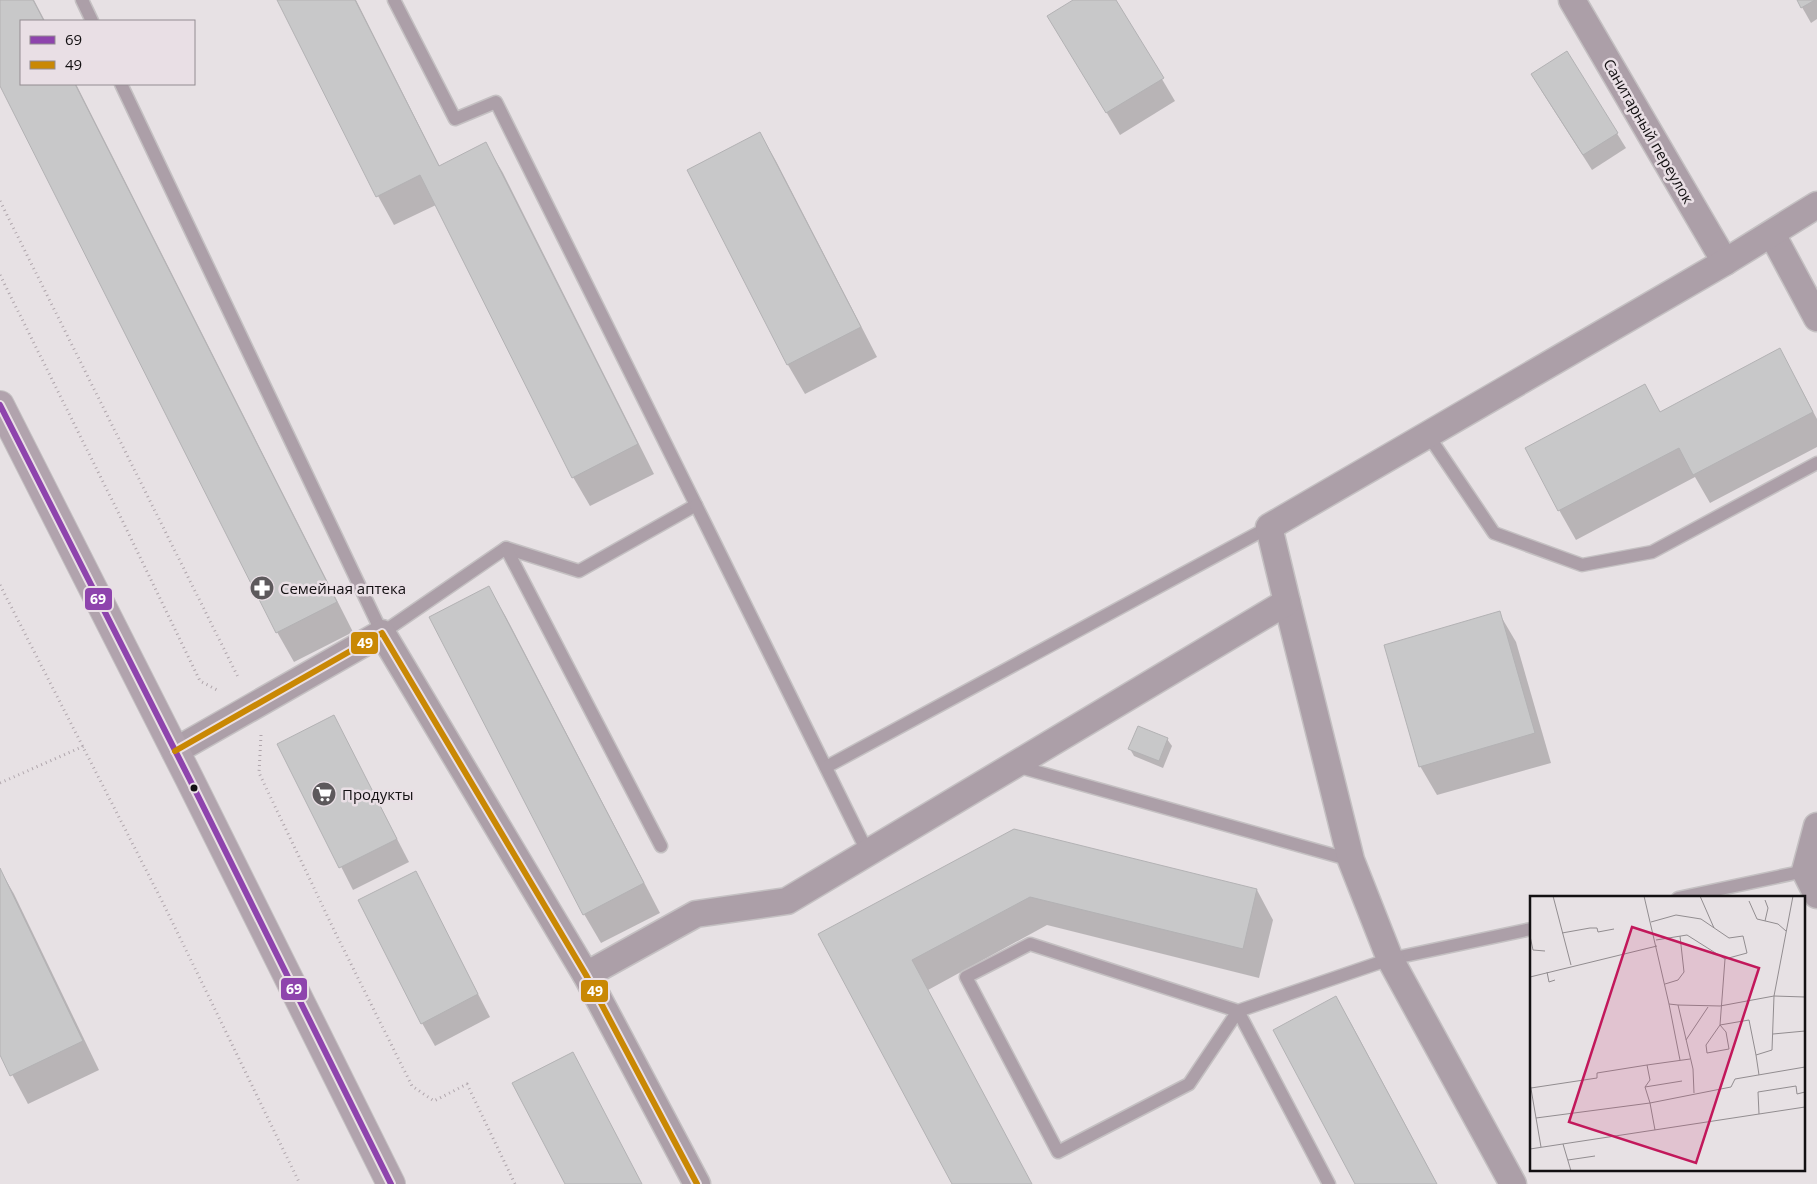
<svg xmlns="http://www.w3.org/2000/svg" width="1817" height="1184" viewBox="0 0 1817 1184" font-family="'Open Sans',sans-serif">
	<rect width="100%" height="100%" fill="#e7e1e4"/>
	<g fill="#0003">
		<polygon points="0,0 34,0 45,21 21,21 21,84 76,84 353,632 294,662 277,632 0,83"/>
		<polygon points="279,0 356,0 440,167 486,144 503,173 654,474 590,506 573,477 436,205 394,225 378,196"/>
		<polygon points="1075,0 1115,0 1175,101 1120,135 1062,38"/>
		<polygon points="1798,0 1817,0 1817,19 1811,23"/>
		<polygon points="1567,53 1626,148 1592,170 1541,90"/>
		<polygon points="760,133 777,163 877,357 805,394 788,365 688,170"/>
		<polygon points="1796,379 1817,419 1817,447 1710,503 1695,477 1576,540 1559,510 1645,386 1660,413"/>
		<polygon points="489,588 506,617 660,913 601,943 584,914"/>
		<polygon points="1499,613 1516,642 1551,763 1437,795 1420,766"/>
		<polygon points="334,717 409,862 353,890 279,745"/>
		<polygon points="1167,739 1172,746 1163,768 1134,756 1130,749"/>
		<polygon points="1015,830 1257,890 1273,920 1259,978 1047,925 928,990 1031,1184 953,1184 820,935"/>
		<polygon points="0,870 14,894 99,1070 28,1104 0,1052"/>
		<polygon points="415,872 490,1017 435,1046 422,1023"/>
		<polygon points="1336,997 1353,1027 1437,1184 1357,1184"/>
	</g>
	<g fill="#c8c8c9" stroke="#b3b2b4">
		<polygon points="0,0 33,0 44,21 21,21 21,84 75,84 337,602 276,633 0,86"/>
		<polygon points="277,0 355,0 439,166 486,142 638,444 572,478 420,175 376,197"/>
		<polygon points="1073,0 1116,0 1164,78 1106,113 1047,16"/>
		<polygon points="1797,0 1815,0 1801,8"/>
		<polygon points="1567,51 1618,133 1583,155 1531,74"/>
		<polygon points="760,132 861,327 787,365 687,170"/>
		<polygon points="1780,348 1813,412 1693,475 1679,448 1558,511 1525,448 1645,384 1660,412"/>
		<polygon points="489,586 644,883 583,915 429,617"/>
		<polygon points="1500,611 1535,733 1419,767 1384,645"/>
		<polygon points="334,715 397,839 339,868 277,744"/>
		<polygon points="1138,726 1168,738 1159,761 1128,749"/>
		<polygon points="1014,829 1257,889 1243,949 1030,897 912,960 1032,1184 952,1184 818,934"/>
		<polygon points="0,868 83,1041 10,1076 0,1055"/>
		<polygon points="416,871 478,994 421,1024 358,900"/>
		<polygon points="1336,996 1437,1184 1355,1184 1273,1030"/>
		<polygon points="573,1052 642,1184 565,1184 512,1083"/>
	</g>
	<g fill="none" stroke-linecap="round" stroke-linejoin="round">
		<defs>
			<g id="lane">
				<polyline points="82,0 92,21"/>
				<polyline points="121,84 382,633 506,548 579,571 696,505 496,102 455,119 394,0"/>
				<polyline points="1428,435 1494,533 1582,565 1652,552 1817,463"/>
				<polyline points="696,505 868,853"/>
				<polyline points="506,548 661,846"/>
				<polyline points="1016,766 1351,860"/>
				<polyline points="826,767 1269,527"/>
				<polyline points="1678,898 1805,871"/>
				<polyline points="1329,1184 1238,1011 1189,1084 1058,1152 966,977 1030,944 1238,1011 1390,959 1531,929"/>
			</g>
			<g id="street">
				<polyline points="1572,0 1725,262"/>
				<polyline points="1772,234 1817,318"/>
				<polyline points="1287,602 1351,860 1390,959 1513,1184"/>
				<polyline points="175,751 382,633 586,975 697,1184"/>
				<polyline points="1817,826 1805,871 1817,895"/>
				<polyline points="586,975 696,914 787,901 1287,602 1269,527 1725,262 1817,205"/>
			</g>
			<polyline id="highway" points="0,405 189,778 391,1184"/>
		</defs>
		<use href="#lane" stroke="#c4c0c2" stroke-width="15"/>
		<use href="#street" stroke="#c4c0c2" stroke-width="29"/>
		<use href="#highway" stroke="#c4c0c2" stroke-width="30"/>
		<g stroke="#b0a6ac" stroke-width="3" stroke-dasharray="1 4" stroke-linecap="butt">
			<polyline points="0,201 239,679"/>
			<polyline points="0,275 123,522 200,681 219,691"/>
			<polyline points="0,585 166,909 300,1184"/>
			<polyline points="261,735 259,773 336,934 412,1086 434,1101 467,1084 515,1184"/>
			<polyline points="0,783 84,746"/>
		</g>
		<use href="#lane" stroke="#ac9fa8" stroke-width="12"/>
		<use href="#street" stroke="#ac9fa8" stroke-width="26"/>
		<use href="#highway" stroke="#b1a3ad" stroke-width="28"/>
		<defs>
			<polyline id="bus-1" points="0,405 189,778 391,1184"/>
			<polyline id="bus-2" points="175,751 382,633 586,975 697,1184"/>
		</defs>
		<use href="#bus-1" stroke="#e9dfe5" stroke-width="10"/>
		<use href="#bus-2" stroke="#e9dfe5" stroke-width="10"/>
		<use href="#bus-1" stroke="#8e44ad" stroke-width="6"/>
		<use href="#bus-2" stroke="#c98804" stroke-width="6"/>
	</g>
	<defs>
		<symbol id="pharmacy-disc" viewBox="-11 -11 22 22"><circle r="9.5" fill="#5d595c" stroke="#e9dfe5"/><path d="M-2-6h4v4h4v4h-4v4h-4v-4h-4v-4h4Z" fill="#fff"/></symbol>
		<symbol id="supermarket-disc" viewBox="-11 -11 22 22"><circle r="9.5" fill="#5d595c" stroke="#e9dfe5"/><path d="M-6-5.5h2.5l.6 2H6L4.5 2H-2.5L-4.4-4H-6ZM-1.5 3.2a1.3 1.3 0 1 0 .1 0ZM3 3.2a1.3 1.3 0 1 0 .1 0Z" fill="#fff"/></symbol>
	</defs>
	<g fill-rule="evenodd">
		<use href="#pharmacy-disc" x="248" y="574" width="28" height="28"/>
		<use href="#supermarket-disc" x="310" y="780" width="28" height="28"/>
	</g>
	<circle fill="#131012" stroke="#e9dfe5" stroke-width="2" cx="194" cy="788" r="4.5"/>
	<g text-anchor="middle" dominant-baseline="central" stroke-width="5" stroke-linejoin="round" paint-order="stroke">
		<g font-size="15" fill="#131012" stroke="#e9dfe5">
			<text transform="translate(1649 131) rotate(60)">Санитарный переулок</text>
		</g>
		<g font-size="15" fill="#131012" stroke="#e9dfe5" text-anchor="start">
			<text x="280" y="588">Семейная аптека</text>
			<text x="342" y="794">Продукты</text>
		</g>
	</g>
	<g transform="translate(1530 896)">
		<rect width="275" height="275" fill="#e7e1e4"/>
		<path fill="none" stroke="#928d90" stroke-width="1" d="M23 0 41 69M114 0 139 108 148 109 163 173 164 197M170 0 184 32M235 4 238 12 235 25M219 5 227 23 248 28 256 35M121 26 146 19 171 23 199 42 213 40 217 57 195 63 157 39 126 44M32 37 60 32H67L68 36 84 33M0 40 3 54 15 55M195 63 190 129 176 149 177 157 199 153 196 136 190 129 219 124 226 159M17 76 19 86 25 84M0 81 127 50M135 88 148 84 154 76 150 40M139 108 150 164M148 109 190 110 244 100 275 101M243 138 275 135M156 144 178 111M117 169 160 163M229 179 226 159 242 154 244 100 263 0M0 187 11 251M115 191 152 185M1 192 67 182V177L117 169 120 184 115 191 120 207 6 222M229 218 228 196 266 190 267 198 275 196M125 234 120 207 201 191 205 183 275 171M33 248 41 275M0 253 275 211M38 264 65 260"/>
		<path fill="#c2185b" fill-opacity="0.15" stroke="#c2185b" stroke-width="2.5" d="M102 31 229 72 166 267 39 226Z"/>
		<rect width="275" height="275" fill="none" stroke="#131012" stroke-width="2.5"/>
	</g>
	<g stroke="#e9dfe5" stroke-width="2">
		<rect x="84" y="587" width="29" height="24" rx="5" fill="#8e44ad"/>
		<rect x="350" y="631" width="29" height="24" rx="5" fill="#c98804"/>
		<rect x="280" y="977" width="28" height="24" rx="5" fill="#8e44ad"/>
		<rect x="580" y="979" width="29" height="24" rx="5" fill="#c98804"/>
	</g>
	<g font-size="14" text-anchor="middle" font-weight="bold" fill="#fff">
		<text x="98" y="604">69</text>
		<text x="365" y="648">49</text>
		<text x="294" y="994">69</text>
		<text x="595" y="996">49</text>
	</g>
	<rect x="20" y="20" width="175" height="65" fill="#e9dfe5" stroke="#938c91"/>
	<rect x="30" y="36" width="25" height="8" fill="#8e44ad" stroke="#938c91"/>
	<text x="65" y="45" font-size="15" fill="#131012">69</text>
	<rect x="30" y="61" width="25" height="8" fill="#c98804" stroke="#938c91"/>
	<text x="65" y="70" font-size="15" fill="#131012">49</text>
</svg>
